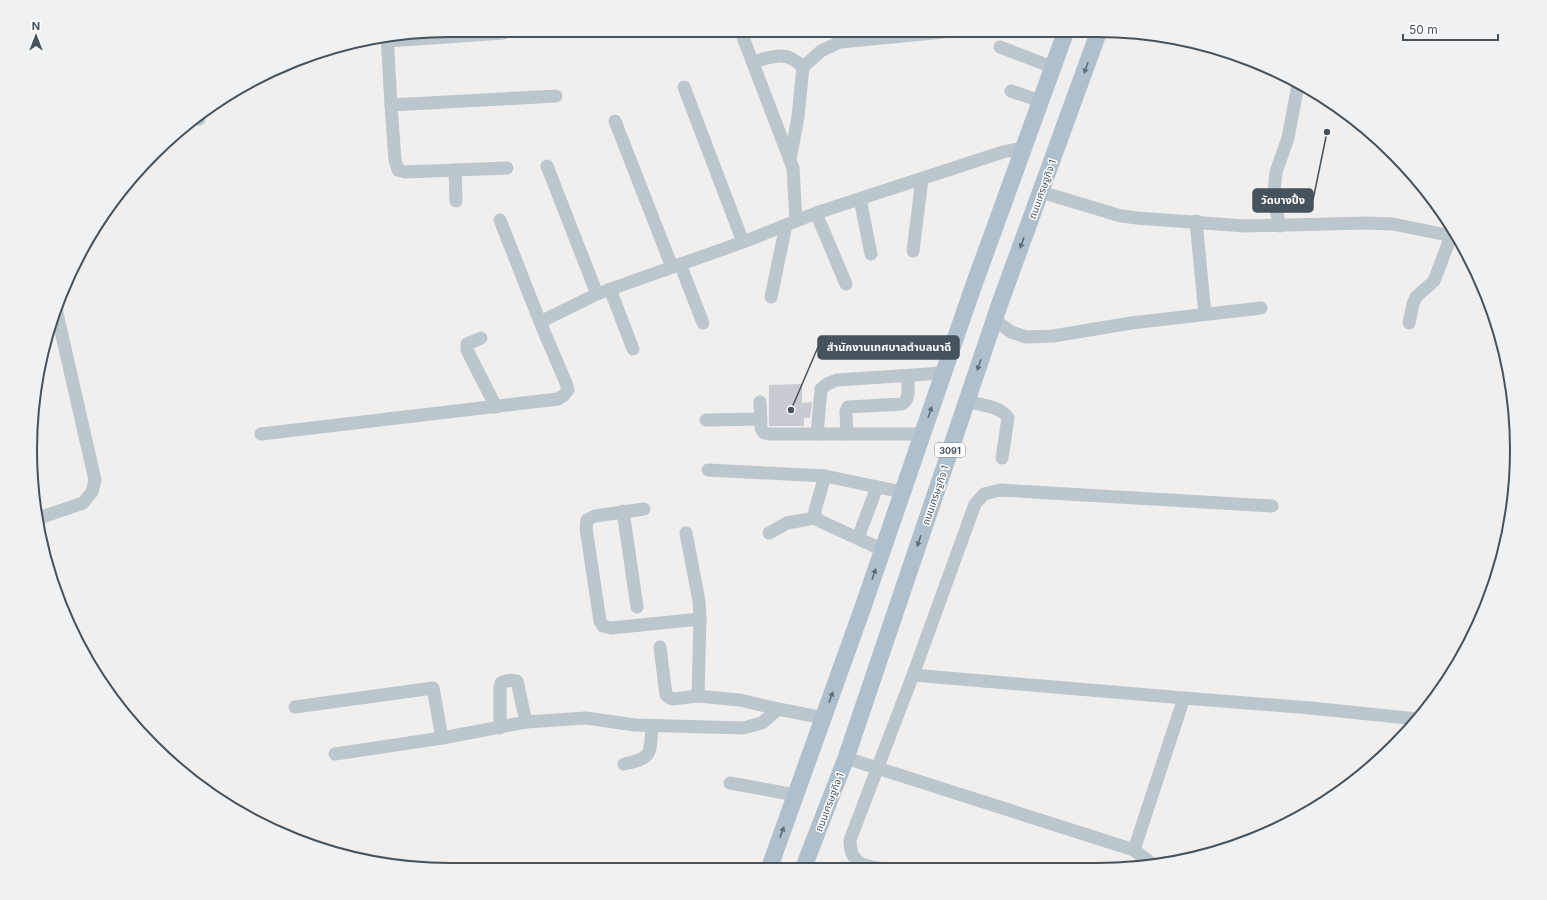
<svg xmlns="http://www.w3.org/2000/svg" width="1547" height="900" viewBox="0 0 1547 900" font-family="Inter,'Noto Sans Thai',sans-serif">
	<rect width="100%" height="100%" fill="#f1eeee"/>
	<polygon fill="#c8cbd1" points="802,384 802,403 812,402 810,418 804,418 804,426 769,426 769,385"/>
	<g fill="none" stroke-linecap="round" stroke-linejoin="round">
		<g stroke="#bcc6cd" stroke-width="13">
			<polyline points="741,32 793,168 796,221"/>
			<polyline points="387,35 391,105 395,160 398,170 405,172 507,168"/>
			<polyline points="388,41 504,33"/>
			<polyline points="1000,47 1052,67"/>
			<path d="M753 62C774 56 786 50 803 67L798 117 790 159"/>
			<polyline points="803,67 821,51 840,42 944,32"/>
			<polyline points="684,87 743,242"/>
			<polyline points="1011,91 1040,101"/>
			<polyline points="391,105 556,96"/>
			<polyline points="198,115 199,119"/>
			<polyline points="615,121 672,267"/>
			<polyline points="547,166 597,294"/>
			<polyline points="455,170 456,201"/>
			<polyline points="1041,192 1121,216 1137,218 1245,226 1366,223 1393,224 1457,237"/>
			<polyline points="860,199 871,254"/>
			<polyline points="816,213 846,284"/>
			<polyline points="1196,221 1205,314"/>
			<polyline points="1280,226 1276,210 1274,191 1276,172 1288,138 1298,85"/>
			<polyline points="913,251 922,179"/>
			<polyline points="680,264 703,323"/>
			<polyline points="610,289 633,349"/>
			<polyline points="771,297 786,225"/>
			<polyline points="995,320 1011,332 1026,337 1053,336 1131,323 1261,308"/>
			<polyline points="540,322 597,294 743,242 816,213 1003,152 1023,148"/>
			<polyline points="1409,323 1413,304 1416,297 1434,281 1451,236"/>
			<polyline points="481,338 467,344 467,350 496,407"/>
			<path d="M967 401C979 405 1001 406 1008 418L1002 458"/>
			<polyline points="760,402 761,428 764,433 769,434 922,434"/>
			<polyline points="706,420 761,419"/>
			<polyline points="261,434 558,399 564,395 568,390 566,383 540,322 500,220"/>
			<polyline points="817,434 821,389 827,384 837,380 943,373"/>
			<path d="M847 434 846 412 848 407 902 404C911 399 908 385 907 376"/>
			<polyline points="708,470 825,476"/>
			<polyline points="644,509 595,516 587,520 586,528 600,621 603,626 611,628 700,619 698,696 740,700 778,709"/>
			<polyline points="623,511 637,607"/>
			<polyline points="815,518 815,510 825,476 902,492"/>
			<polyline points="36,519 83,503 92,492 95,480 56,309"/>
			<polyline points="686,533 699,601 700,619"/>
			<polyline points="769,533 787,523 815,518 822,522 883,550"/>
			<polyline points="858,538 877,487"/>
			<polyline points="660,647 666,695 672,699 698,696"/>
			<polyline points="1184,698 1311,708 1417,719"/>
			<polyline points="295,707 433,688 442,738"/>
			<path d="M500 728V687L501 683C505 681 513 679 517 681L526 722"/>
			<polyline points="335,754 442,738 526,722 586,718 635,725 743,728 762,723 778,709 824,718"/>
			<polyline points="846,758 1134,850 1184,698 913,675"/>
			<path d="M624 764C653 758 650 754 652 726"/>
			<polyline points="730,783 796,795"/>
			<polyline points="1134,850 1152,864"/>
			<path d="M887 869C865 866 850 866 850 840L913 675 975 504 984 494 1000 490 1272 506"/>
		</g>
		<g stroke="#aebfcd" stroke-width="17">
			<polyline points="769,869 863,607 971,293 1066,31"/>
			<polyline points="803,869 846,758 1000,303 1099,31"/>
		</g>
	</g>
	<defs><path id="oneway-solid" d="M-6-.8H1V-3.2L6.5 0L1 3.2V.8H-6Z"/></defs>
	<g fill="#606d78">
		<use href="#oneway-solid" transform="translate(1086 68) rotate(110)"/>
		<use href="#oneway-solid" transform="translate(1022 243) rotate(110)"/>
		<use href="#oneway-solid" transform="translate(979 365) rotate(109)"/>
		<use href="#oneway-solid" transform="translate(930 412) rotate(-71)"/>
		<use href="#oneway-solid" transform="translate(919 541) rotate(109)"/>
		<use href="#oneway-solid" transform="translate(874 574) rotate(-71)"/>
		<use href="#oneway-solid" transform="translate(831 697) rotate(-70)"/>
		<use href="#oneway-solid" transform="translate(782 832) rotate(-70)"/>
	</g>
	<g text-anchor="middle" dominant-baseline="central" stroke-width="3" stroke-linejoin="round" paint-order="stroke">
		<rect fill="#fff" stroke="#7e868d" stroke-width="1" x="935" y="443" width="30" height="14" rx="3"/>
		<g font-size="9" font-weight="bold" fill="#46525c">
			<text x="950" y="450">3091</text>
		</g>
		<g font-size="10" fill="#46525c" stroke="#fff">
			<text transform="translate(1042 189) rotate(-70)">ถนนเศรษฐกิจ 1</text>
			<text transform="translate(935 495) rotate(-71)">ถนนเศรษฐกิจ 1</text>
			<text transform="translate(829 802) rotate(-69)">ถนนเศรษฐกิจ 1</text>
		</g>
	</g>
	<path d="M0 0H1547V900H0ZM450 37H1097A413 413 0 0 1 1510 450V450A413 413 0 0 1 1097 863H450A413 413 0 0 1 37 450V450A413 413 0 0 1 450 37Z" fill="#f0f1f2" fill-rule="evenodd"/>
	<path fill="none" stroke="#46525c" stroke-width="2" d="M450 37H1097A413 413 0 0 1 1510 450V450A413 413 0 0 1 1097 863H450A413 413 0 0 1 37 450V450A413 413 0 0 1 450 37Z"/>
	<path fill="none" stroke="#46525c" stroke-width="1.5" d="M1327 132L1313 200M791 410L818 347"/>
	<g fill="#46525c" stroke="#fff" stroke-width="1.5">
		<circle cx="1327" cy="132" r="4"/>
		<circle cx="791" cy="410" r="4"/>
	</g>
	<g fill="#46525c" stroke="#46525c" stroke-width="1.5">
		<rect x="1253" y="189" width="60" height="23" rx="4"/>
		<rect x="818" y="336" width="141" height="23" rx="4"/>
	</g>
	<g font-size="11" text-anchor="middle" font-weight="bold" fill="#fff">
		<text x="1283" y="204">วัดบางปิ้ง</text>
		<text x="889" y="351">สำนักงานเทศบาลตำบลนาดี</text>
	</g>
	<g transform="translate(36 36)" stroke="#ffffff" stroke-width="3" paint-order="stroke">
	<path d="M0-3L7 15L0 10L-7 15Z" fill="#46525c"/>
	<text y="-6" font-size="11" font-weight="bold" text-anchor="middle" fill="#46525c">N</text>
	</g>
	<path d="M1403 34v6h95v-6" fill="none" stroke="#46525c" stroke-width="2"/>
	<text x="1409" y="34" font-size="12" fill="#46525c" stroke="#ffffff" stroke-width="3" paint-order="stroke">50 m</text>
</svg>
